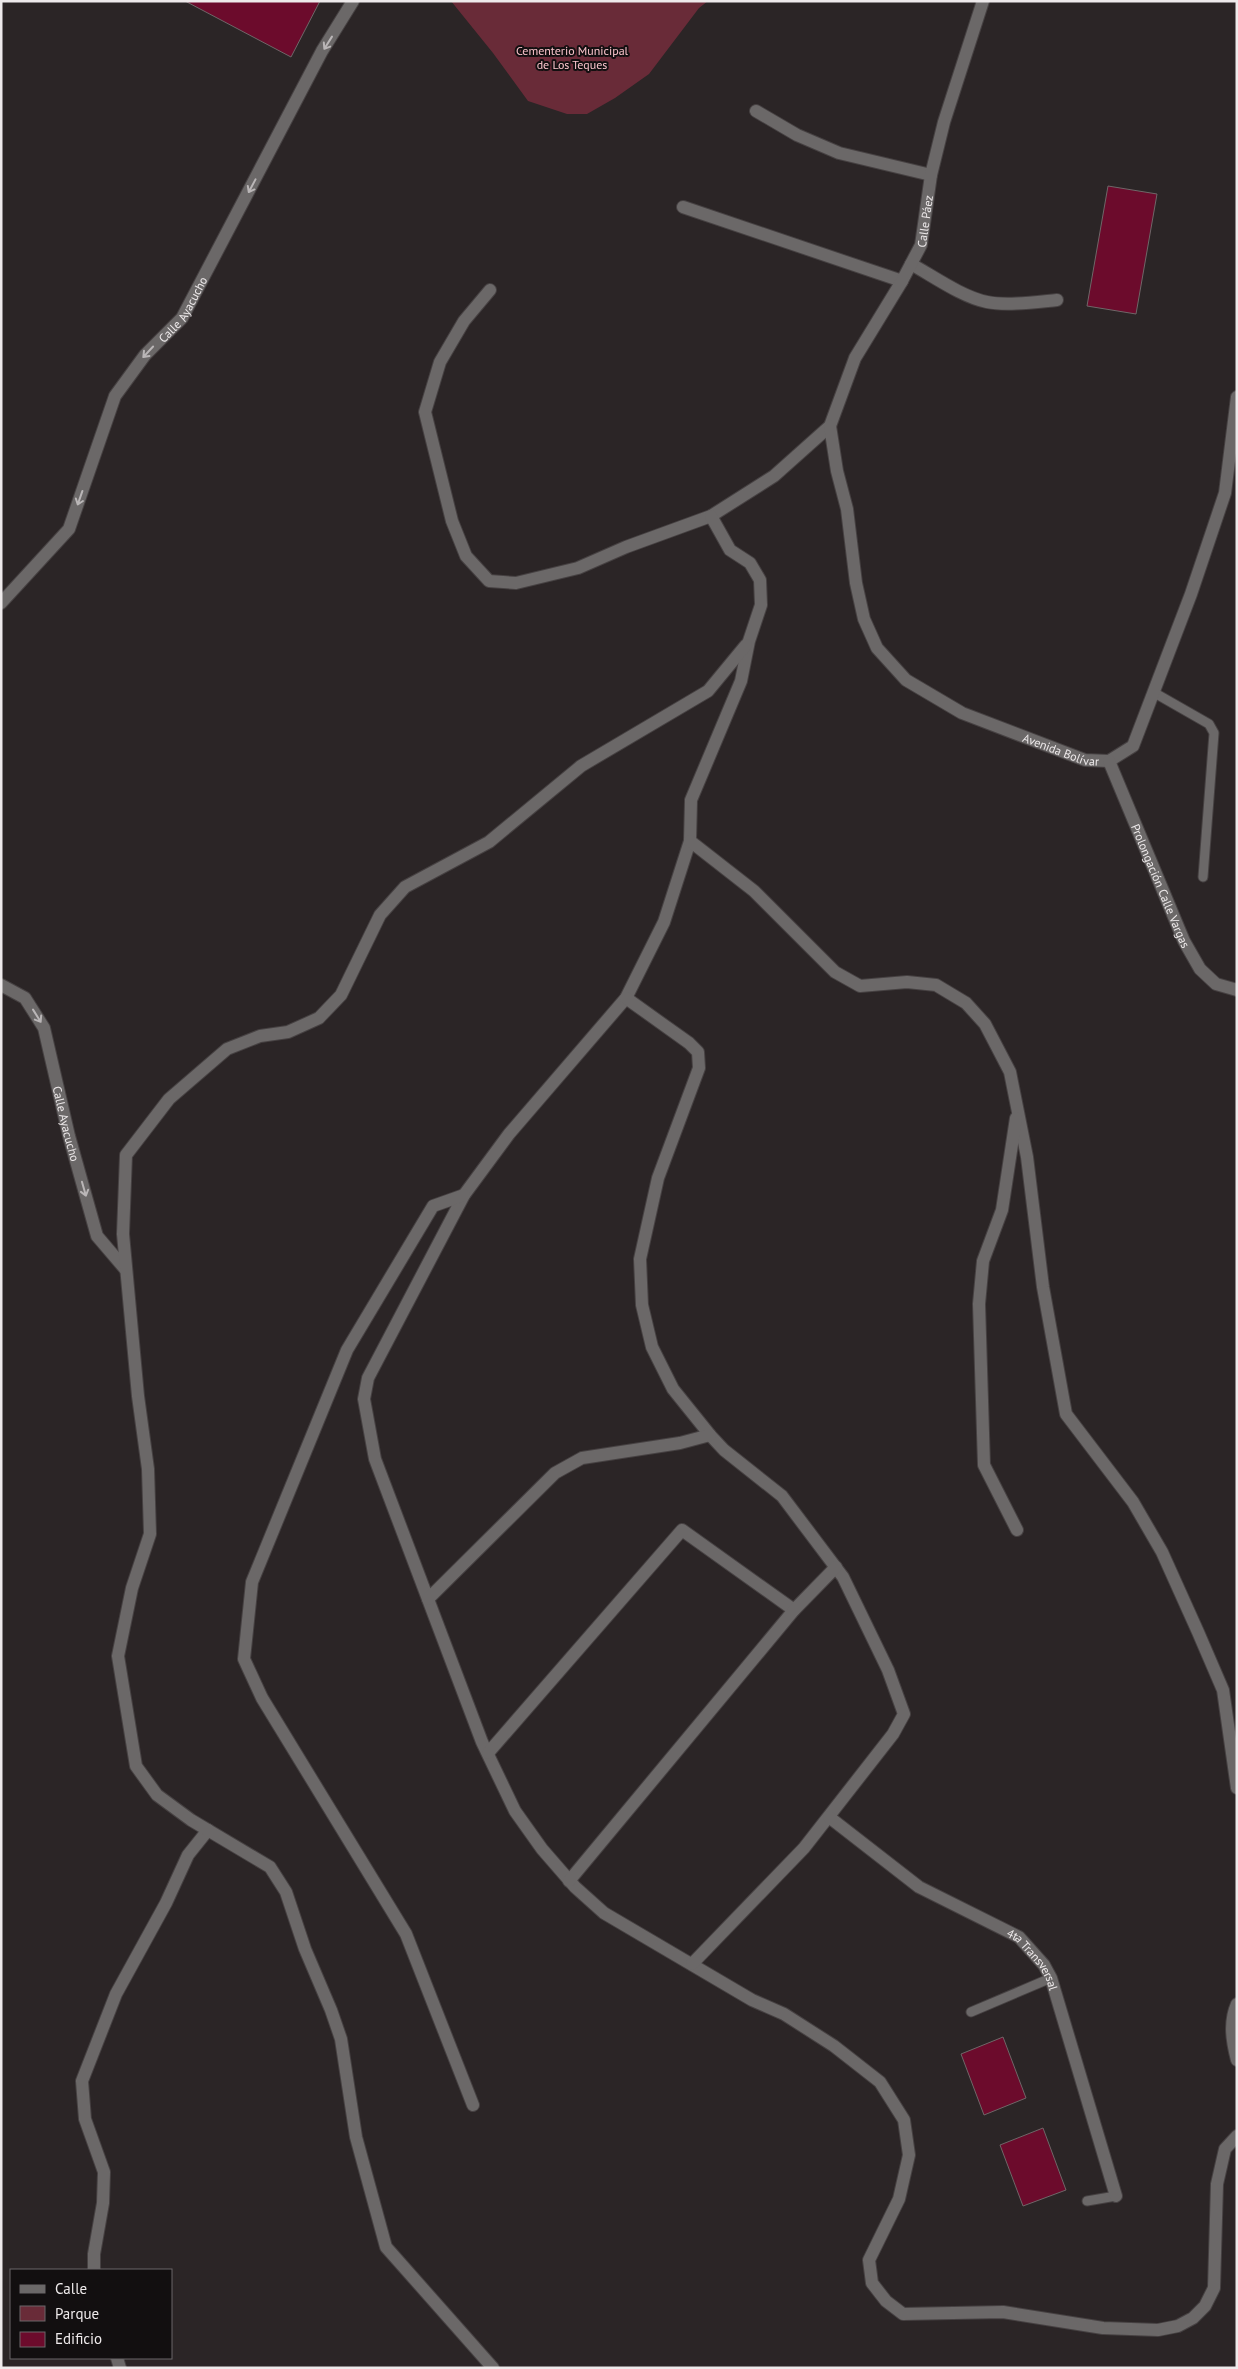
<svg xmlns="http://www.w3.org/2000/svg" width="1238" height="2369" viewBox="0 0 1238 2369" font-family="'PT Sans',sans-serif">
	<rect width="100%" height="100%" fill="#2b2526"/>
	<polygon fill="#692b38" points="451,1 708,1 699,8 649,74 615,98 587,114 567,114 528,101 493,53"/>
	<g fill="#6c0b2c" stroke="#6f6768">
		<polygon points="185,1 320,1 291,57"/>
		<polygon points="1108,186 1157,194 1136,314 1087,306"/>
		<polygon points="1003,2037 1026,2098 984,2115 961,2054"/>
		<polygon points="1043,2128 1066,2190 1023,2206 1000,2145"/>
	</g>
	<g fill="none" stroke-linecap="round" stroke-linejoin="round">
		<defs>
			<g id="service">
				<polyline points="1153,692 1209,724 1214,733 1203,877"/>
				<polyline points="971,2012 1051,1978"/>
				<polyline points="1087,2201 1116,2196"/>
			</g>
			<g id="minor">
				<polyline points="756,111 797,135 839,153 931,175"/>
				<polyline points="683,207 902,281"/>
				<path d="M911 264C933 276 962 297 987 302 1007 306 1036 302 1057 300"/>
				<path id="s1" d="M490 290 464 321 440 362 425 412 452 521 466 556 489 581 516 583 578 568 626 547 711 516 774 476 830 426 855 358 902 281 921 245 931 175 944 122 983 1"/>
				<path id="s2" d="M830 426 837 471 847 509 856 583 864 619 877 648 906 680 962 713 1085 760 1109 761 1133 746 1191 594 1225 493 1237 397"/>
				<polyline points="711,516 730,550 750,563 760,580 761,605 749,641 741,681 691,800 690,841 664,922 626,998 509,1134 464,1195 368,1378 364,1399 375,1459 482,1742 515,1811 542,1849 575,1887 604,1913 752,2000 784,2014 834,2046 880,2082 904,2120 909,2155 899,2199 869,2260 872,2283 886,2301 903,2314 1003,2312 1103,2328 1158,2330 1178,2326 1193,2318 1205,2306 1214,2288 1217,2184 1225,2149 1237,2136"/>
				<path id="s3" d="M1 603 69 529 115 396 145 355 182 318 322 51 353 1"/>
				<path id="s4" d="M1109 761 1184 941 1200 969 1216 984 1237 990"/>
				<polyline points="690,841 754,891 835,972 860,986 907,982 936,985 966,1003 985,1024 1010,1072 1027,1157 1043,1287 1066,1414 1133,1502 1162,1552 1198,1632 1223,1690 1237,1788"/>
				<path id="s5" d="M1 985 25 998 44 1028 69 1136 97 1236 126 1270"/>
				<polyline points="626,998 689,1043 698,1052 699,1068 658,1178 640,1259 642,1305 652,1347 673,1389 710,1435 724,1450 782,1496 843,1577 888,1670 904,1714 893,1734 804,1848 692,1964"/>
				<polyline points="1016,1118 1002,1210 983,1261 979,1304 984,1465 1017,1530"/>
				<polyline points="464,1195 433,1206 347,1350 252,1582 244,1659 262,1698 406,1934 473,2105"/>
				<polyline points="428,1599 555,1473 582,1458 680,1443 710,1435"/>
				<polyline points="488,1753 682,1530 794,1610"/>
				<path id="s6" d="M829 1817 919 1887 1019 1937 1044 1965 1051 1978 1116 2196"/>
				<polyline points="569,1881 794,1610 836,1567"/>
				<path d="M1237 2004C1229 2022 1232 2041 1237 2060"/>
				<polyline points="94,2270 94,2254 103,2203 104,2172 85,2119 82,2081 116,1994 166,1903 188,1855 208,1830"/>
				<polyline points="117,2358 120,2368"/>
				<polyline points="493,2368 386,2247 356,2137 341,2039 331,2010 305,1949 286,1892 270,1867 191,1820 157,1795 136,1766 118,1656 132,1588 150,1534 148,1469 138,1396 123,1234 126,1155 169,1099 227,1049 260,1036 288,1032 319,1018 341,995 380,915 405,887 489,842 581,766 708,691 746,645"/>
			</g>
		</defs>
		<use href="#service" stroke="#464142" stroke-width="11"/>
		<use href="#minor" stroke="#464142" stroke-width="14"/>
		<use href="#service" stroke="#6b6868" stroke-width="9"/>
		<use href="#minor" stroke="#6b6868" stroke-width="12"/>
	</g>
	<defs><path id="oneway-shaft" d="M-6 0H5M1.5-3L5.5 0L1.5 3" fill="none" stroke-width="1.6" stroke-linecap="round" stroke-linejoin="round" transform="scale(1.25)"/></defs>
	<g stroke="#bab6b7">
		<use href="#oneway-shaft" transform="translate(328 43) rotate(122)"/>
		<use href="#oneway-shaft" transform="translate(252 186) rotate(118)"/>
		<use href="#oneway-shaft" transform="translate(148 352) rotate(133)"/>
		<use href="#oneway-shaft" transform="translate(80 498) rotate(109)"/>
		<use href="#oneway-shaft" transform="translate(37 1016) rotate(58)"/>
		<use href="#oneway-shaft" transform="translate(84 1189) rotate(74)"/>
	</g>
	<g text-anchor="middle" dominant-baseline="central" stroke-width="4" stroke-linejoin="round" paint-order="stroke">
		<g font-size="12" fill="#fbc4cc" stroke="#120f10">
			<text x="572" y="50">Cementerio Municipal<tspan x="572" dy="14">de Los Teques</tspan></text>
		</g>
		<g font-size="12" fill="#eeeaeb" stroke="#120f10">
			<text stroke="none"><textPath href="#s1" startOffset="935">Calle Páez</textPath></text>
			<text stroke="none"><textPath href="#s3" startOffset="352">Calle Ayacucho</textPath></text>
			<text stroke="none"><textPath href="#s2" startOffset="442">Avenida Bolívar</textPath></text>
			<text stroke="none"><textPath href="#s4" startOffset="135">Prolongación Calle Vargas</textPath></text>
			<text stroke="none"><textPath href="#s5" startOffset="161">Calle Ayacucho</textPath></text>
			<text stroke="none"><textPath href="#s6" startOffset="252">4ta Transversal</textPath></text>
		</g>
	</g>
	<rect width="1238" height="2369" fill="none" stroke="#eeeaeb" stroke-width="5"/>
	<rect x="10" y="2269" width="162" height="90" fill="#120f10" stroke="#6a6768"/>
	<rect x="20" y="2285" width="25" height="8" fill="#6b6868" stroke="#6a6768"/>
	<text x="55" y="2294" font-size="15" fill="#eeeaeb">Calle</text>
	<rect x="20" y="2306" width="25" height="15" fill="#692b38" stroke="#6a6768"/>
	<text x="55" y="2319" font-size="15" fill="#eeeaeb">Parque</text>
	<rect x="20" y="2332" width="25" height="15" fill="#6c0b2c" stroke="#6a6768"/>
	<text x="55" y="2344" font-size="15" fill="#eeeaeb">Edificio</text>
</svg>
